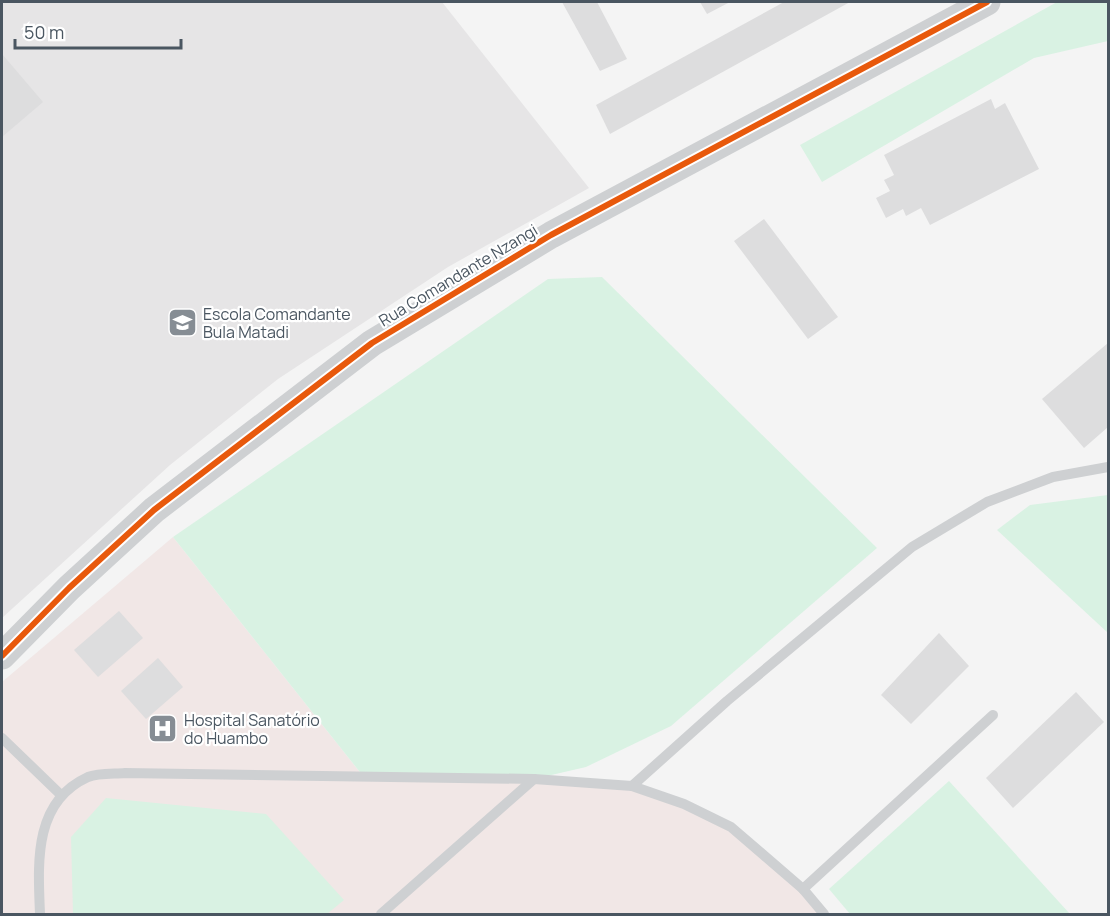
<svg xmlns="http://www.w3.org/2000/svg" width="1110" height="916" viewBox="0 0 1110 916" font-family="Manrope,sans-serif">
	<rect width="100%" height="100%" fill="#f4f4f4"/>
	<polygon fill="#e6e5e6" points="2,2 442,2 589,188 448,267 278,379 170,465 2,618"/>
	<polygon fill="#f1e7e6" points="173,537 363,776 632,786 731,827 824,914 2,914 2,682"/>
	<g fill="#d9f2e3">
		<polygon points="1057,2 1108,2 1108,41 1034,58 822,182 800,145"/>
		<polygon points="602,277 877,548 671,726 586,767 534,779 363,776 173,537 548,279"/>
		<polygon points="1108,495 1108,633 997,530 1030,505"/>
		<polygon points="949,781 1070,914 850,914 829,889"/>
		<polygon points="106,798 266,814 344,900 327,914 73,914 71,837"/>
	</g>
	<g fill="#ddddde">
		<polygon points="562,2 597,2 627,59 600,71"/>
		<polygon points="700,2 730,2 707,14"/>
		<polygon points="784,2 850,2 610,134 596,105"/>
		<polygon points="2,54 43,102 2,137"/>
		<polygon points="991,99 995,109 1005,103 1039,169 930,225 921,208 906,216 903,209 886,218 876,198 890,191 884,180 894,175 884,155"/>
		<polygon points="764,219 838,317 808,339 734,241"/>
		<polygon points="1108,343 1108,427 1084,448 1042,399"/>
		<polygon points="119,611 143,638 98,677 74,650"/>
		<polygon points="939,633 969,666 911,724 881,695"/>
		<polygon points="158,658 183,687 146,719 121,691"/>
		<polygon points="1076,692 1104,722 1013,808 986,778"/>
	</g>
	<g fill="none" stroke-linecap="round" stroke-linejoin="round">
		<g stroke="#ced0d2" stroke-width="10">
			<polyline points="2,738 61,795"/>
			<polyline points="632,786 727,701 912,547 987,502 1053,477 1108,467"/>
			<polyline points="803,889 993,715"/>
			<path d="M40 914C38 863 33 802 88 777 98 773 114 774 125 773L534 779 632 786 684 804 731 827 803 889 824 914"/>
			<polyline points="381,914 534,779"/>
		</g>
		<polyline stroke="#ced0d2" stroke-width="27" points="2,656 69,588 154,510 372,343 551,235 987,2"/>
		<defs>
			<polyline id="cycleway" points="2,656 69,588 154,510 372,343 551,235 987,2"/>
		</defs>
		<use href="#cycleway" stroke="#fff" stroke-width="10"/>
		<use href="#cycleway" stroke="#e8590c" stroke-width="6"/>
	</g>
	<defs>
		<symbol id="school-square" viewBox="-11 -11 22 22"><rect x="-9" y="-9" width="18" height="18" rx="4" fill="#868d94" stroke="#fff"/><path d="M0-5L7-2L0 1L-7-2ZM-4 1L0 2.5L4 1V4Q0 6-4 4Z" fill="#fff"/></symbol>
		<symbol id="hospital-square" viewBox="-11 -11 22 22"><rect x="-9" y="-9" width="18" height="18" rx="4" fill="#868d94" stroke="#fff"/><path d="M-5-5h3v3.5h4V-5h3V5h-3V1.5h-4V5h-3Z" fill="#fff"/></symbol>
	</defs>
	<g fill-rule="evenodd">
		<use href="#school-square" x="166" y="306" width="33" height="33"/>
		<use href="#hospital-square" x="146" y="712" width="33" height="33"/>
	</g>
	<g text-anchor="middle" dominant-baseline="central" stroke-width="4.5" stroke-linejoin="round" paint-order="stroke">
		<g font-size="16" fill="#4a5661" stroke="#fff">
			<text transform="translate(458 275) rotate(-31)">Rua Comandante Nzangi</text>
		</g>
		<g font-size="16" fill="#4a5661" stroke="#fff" text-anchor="start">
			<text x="203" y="314">Escola Comandante<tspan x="203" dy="18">Bula Matadi</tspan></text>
			<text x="184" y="720">Hospital Sanatório<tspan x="184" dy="18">do Huambo</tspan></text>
		</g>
	</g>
	<rect width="1110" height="916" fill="none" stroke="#4a5661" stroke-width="6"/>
	<path d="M15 39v9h166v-9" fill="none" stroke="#4a5661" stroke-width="3"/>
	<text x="24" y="39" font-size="18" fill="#4a5661" stroke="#ffffff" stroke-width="4.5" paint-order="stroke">50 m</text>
</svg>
